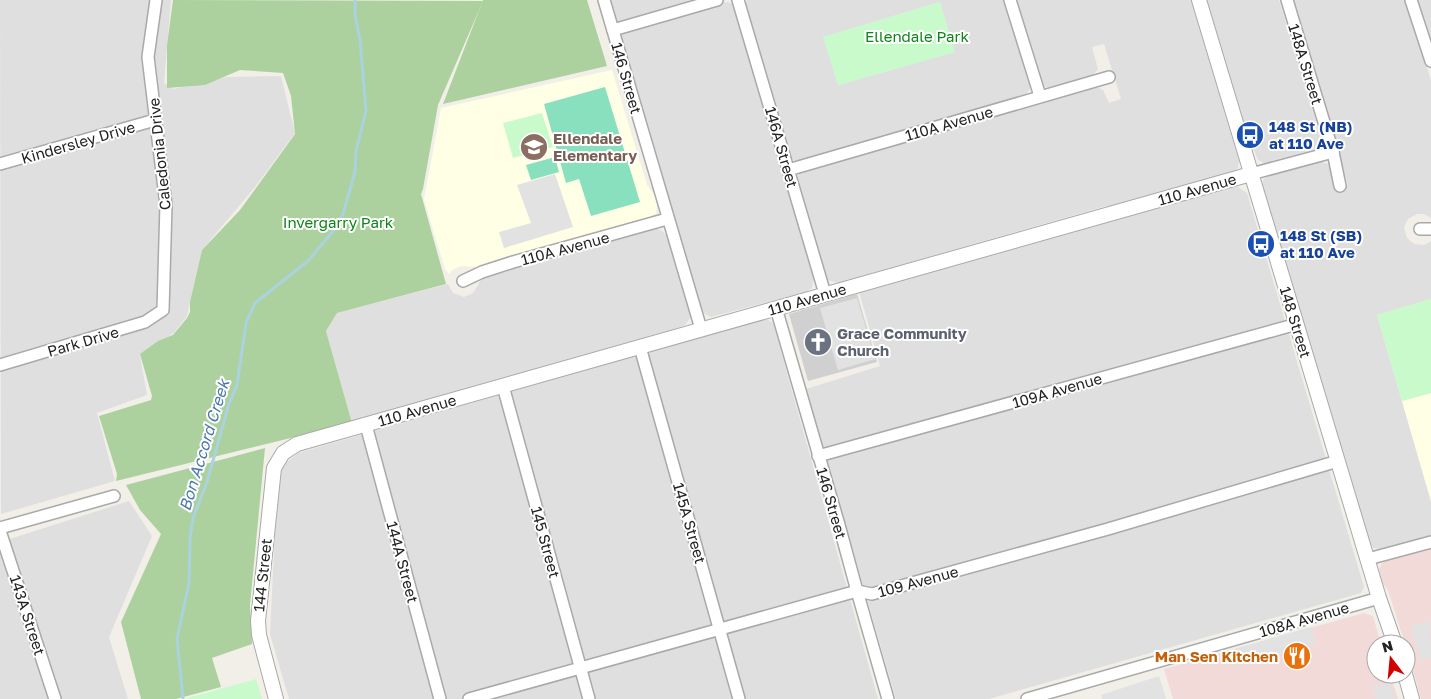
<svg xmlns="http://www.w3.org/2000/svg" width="1431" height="699" viewBox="0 0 1431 699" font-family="'Golos Text',sans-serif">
	<rect width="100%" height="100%" fill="#f2efe9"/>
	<g fill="#e0dfdf" fill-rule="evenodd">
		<polygon points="0,0 171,0 164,83 173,89 227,77 281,76 295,133 255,187 202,250 187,316 174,333 140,355 147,395 97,413 115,481 1,514"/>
		<polygon points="607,0 698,0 621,22 615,20"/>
		<path d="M747 0H1005L1030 81V89L1025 95 1017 99 801 160 795 161 790 157 745 6ZM940 2 954 52 838 85 824 37Z"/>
		<polygon points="1015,0 1191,0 1239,161 1238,168 1231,173 1111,207 1106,206 838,283 827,280 825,277 797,182 797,178 801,170 1091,88 1099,88 1103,90 1109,103 1121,99 1104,44 1092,47 1098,69 1093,75 1053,88 1048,88 1041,85"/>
		<polygon points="1206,0 1279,0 1321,138 1319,146 1316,149 1272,162 1264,163 1258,160 1244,125"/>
		<polygon points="1292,0 1404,0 1431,80 1431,218 1424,214 1417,214 1408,219 1404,227 1407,238 1414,244 1424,245 1431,241 1431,299 1377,315 1431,502 1431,535 1379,549 1373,548 1368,537 1262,186 1263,180 1268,175 1319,161 1328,164 1336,188 1348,185"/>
		<polygon points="1417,0 1431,0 1431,43"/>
		<polygon points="725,2 731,3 736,11 814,276 812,288 806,292 711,317 705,314 700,307 620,39 622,34 628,31"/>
		<polygon points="1225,187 1238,187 1247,193 1364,587 1361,593 989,699 896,699 806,389 880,366 859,291"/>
		<polygon points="656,228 662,231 667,236 689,312 690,318 685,325 662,335 475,386 450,395 352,423 326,331 337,313 448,284 453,293 464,297 473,293 481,280 485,277 544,260 548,257"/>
		<polygon points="765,318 773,323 878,699 289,699 270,634 275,530 282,466 298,453"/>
		<polygon points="129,501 152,536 109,637 128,699 0,699 0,542"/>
	</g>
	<g fill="#f2dad9">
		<polygon points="1431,547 1431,699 1421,699 1406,644 1405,644 1388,590 1383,584 1379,570 1381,565 1385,561"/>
		<polygon points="1364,613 1373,616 1381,644 1376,644 1376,674 1390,674 1398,699 1173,699 1164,669"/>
	</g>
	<g fill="#ffffe5">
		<polygon points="612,70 647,185 655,196 657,205 656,213 647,219 477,267 461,266 452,270 449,274 445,269 424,200 441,108"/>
		<polygon points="1431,393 1431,501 1402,401"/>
	</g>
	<polygon fill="#d0d0d0" points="857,294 877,362 808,381 789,314"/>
	<g fill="#add19e">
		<polygon points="173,0 483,1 438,105 423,189 421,194 446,284 337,313 326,331 352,423 116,481 117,474 99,416 151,400 152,396 140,354 158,341 173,335 187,318 190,312 190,302 202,250 240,210 295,134 291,96 283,73 240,70 205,85 167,88 167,45"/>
		<polygon points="483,0 587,0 607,66 443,104"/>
		<polygon points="265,448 250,605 252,644 212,658 221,687 176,699 141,699 121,622 161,534 140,510 126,485"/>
	</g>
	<g fill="#c8facc">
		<polygon points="940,2 955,52 838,85 823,37"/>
		<polygon points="542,113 553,147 513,158 503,123"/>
		<polygon points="1431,299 1431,393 1402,401 1377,315"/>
		<polygon points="256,679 262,699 184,699"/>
	</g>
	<g fill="#88e0be">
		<polygon points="605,87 640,202 591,216 579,179 566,183 544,104"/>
		<polygon points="555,157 559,172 531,180 526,165"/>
	</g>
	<g fill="#e2e2e2">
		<polygon points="555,174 573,227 504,248 499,232 531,223 517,185"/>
		<polygon points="857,298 875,359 838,370 820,308"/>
		<polygon points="1430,621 1431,658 1421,661 1411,626"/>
		<polygon points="1311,627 1316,644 1239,665 1234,649"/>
		<polygon points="1159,676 1166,699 1102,699 1101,695"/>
		<polygon points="1390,682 1395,699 1376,699 1373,687"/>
	</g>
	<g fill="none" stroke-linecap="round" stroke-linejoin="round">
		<polyline stroke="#aad3df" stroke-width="3" points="183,699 177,639 189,583 190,538 193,518 207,482 229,404 237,385 246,323 255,303 308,261 334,230 343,214 355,172 356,151 366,111 360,40 355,15 355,0"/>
		<defs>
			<g id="minor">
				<polyline points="604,0 701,329"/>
				<polyline points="738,0 825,294"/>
				<polyline points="1010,0 1040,96"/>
				<polyline points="1287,0 1333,152 1340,186"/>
				<polyline points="1411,0 1431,61"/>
				<polyline points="613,30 717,0"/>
				<polyline points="0,164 155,120"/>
				<polyline points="788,170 1109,77"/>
				<polyline points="1251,174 1333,152"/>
				<polyline points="1420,229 1431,229"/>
				<polyline points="463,281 482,272 513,262 667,219"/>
				<polyline points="776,308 839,525 857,591 888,699"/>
				<polyline points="640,347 739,699"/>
				<polyline points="0,365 145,322 163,310 166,205 148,57 156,0"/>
				<polyline points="503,386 589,699"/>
				<polyline points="366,425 440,699"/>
				<polyline points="818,456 1297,324"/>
				<polyline points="0,528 114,496"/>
				<polyline points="0,531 55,699"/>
				<polyline points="1368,559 1431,542"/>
				<polyline points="469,699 857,591 872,594 1108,529 1338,461"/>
				<polyline points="1027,699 1379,598"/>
			</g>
			<g id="tertiary">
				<polyline points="1199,0 1379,598 1395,644"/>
				<polyline points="1405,674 1412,699"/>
				<polyline points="276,699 259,635 258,621 274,468 283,453 297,444 1251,174"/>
			</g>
		</defs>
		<use href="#minor" stroke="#a9a9a9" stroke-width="14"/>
		<use href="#tertiary" stroke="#a9a9a9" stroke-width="16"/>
		<use href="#minor" stroke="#fff" stroke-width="11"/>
		<use href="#tertiary" stroke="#fff" stroke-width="14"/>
	</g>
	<defs>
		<symbol id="bus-disc" viewBox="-11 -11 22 22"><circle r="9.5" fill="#1a4fb4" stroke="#fff"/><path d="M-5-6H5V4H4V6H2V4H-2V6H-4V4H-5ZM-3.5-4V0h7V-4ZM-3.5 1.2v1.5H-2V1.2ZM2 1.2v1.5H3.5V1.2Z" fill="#fff"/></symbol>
		<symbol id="school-disc" viewBox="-11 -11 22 22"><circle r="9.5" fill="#8d6e63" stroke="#fff"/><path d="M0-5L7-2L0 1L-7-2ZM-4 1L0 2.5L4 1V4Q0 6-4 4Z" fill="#fff"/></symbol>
		<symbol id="church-disc" viewBox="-11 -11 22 22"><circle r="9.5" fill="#6b7280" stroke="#fff"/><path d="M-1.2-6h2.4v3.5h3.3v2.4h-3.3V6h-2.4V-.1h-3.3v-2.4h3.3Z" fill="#fff"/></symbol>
		<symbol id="restaurant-disc" viewBox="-11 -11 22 22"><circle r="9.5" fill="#e8710a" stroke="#fff"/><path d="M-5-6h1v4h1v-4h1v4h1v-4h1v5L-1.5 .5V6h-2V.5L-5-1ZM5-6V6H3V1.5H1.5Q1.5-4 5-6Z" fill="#fff"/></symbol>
	</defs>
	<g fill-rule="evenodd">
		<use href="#bus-disc" x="1234" y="119" width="32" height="32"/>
		<use href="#school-disc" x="518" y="131" width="32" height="32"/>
		<use href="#bus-disc" x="1245" y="228" width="32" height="32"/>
		<use href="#church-disc" x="802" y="326" width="32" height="32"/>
		<use href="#restaurant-disc" x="1281" y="640" width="32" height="32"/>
	</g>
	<g text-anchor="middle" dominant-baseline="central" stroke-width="4" stroke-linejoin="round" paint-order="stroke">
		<g font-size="15" fill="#0c8416" stroke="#fff">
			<text x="917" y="36">Ellendale Park</text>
			<text x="338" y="222">Invergarry Park</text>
		</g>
		<g font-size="15" fill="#222" stroke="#fff">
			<text transform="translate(1306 64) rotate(73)">148A Street</text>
			<text transform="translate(627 78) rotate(74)">146 Street</text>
			<text transform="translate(949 123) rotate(-16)">110A Avenue</text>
			<text transform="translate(78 142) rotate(-16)">Kindersley Drive</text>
			<text transform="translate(782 147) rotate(74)">146A Street</text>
			<text transform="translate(159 154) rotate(-96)">Caledonia Drive</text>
			<text transform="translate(1197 189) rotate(-16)">110 Avenue</text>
			<text transform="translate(565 248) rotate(-15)">110A Avenue</text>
			<text transform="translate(807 299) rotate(-16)">110 Avenue</text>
			<text transform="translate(1296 322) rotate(73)">148 Street</text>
			<text transform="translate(83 341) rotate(-16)">Park Drive</text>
			<text transform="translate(1057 390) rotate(-16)">109A Avenue</text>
			<text transform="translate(417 410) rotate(-16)">110 Avenue</text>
			<text transform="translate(832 503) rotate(74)">146 Street</text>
			<text transform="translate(690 523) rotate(74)">145A Street</text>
			<text transform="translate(546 542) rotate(75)">145 Street</text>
			<text transform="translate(403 562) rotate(75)">144A Street</text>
			<text transform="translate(262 575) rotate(-84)">144 Street</text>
			<text transform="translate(918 581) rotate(-15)">109 Avenue</text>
			<text transform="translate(28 615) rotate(72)">143A Street</text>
			<text transform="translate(1304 619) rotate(-16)">108A Avenue</text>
		</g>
		<g font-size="15" font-weight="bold" fill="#164399" stroke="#fff" text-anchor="start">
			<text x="1269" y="126">148 St (NB)<tspan x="1269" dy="17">at 110 Ave</tspan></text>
			<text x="1280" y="235">148 St (SB)<tspan x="1280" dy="17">at 110 Ave</tspan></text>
		</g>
		<g font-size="15" font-weight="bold" fill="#785e54" stroke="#fff" text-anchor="start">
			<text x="553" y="138">Ellendale<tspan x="553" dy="17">Elementary</tspan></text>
		</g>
		<g font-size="15" font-weight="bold" fill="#5b616d" stroke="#fff" text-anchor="start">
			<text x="837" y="333">Grace Community<tspan x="837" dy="17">Church</tspan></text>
		</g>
		<g font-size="15" font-weight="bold" fill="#c56008" stroke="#fff" text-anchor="end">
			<text x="1278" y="656">Man Sen Kitchen</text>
		</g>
		<g font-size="16" font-style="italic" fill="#4a7aab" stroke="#fff">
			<text transform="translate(204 445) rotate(-73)">Bon Accord Creek</text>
		</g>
	</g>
	<g transform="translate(1391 659) rotate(344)"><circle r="24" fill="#ffffff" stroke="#a7a7a7"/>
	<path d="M0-4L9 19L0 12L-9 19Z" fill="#d40000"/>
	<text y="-8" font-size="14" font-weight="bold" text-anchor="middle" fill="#222222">N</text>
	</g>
</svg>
